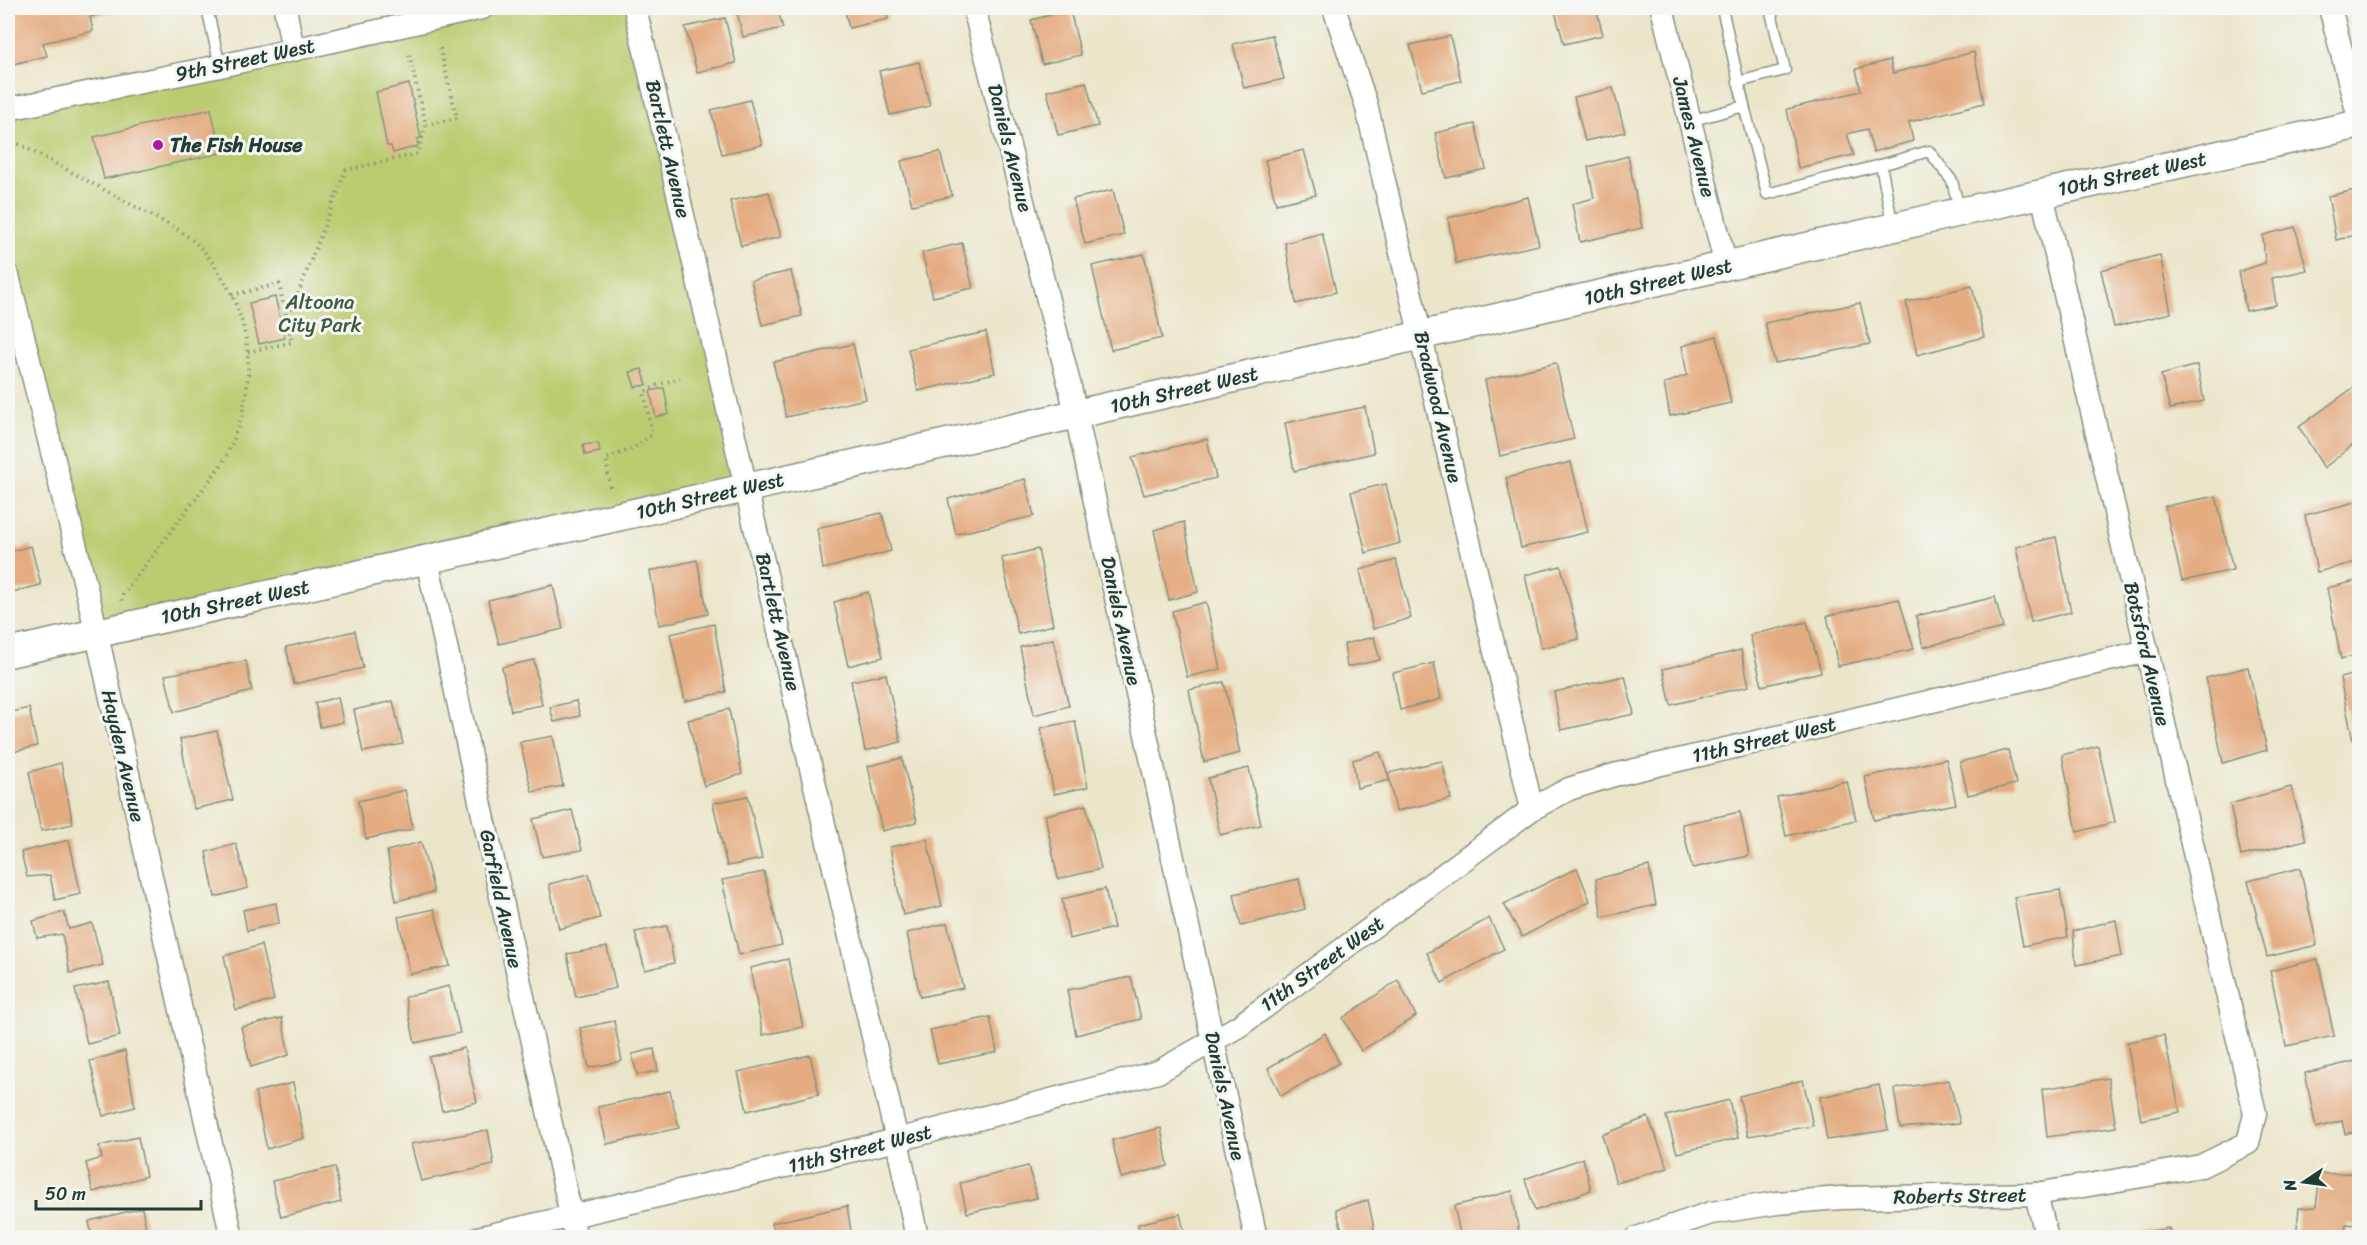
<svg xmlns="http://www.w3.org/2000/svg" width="2367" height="1245" viewBox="0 0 2367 1245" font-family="Sriracha,sans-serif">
	<rect width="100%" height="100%" fill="#f6f6f2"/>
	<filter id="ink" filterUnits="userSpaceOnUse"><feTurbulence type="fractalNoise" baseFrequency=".0167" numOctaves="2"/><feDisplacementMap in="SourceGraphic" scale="12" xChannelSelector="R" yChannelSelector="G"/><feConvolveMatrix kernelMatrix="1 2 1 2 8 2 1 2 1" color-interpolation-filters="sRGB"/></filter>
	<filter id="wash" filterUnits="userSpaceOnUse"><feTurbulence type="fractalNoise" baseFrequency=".008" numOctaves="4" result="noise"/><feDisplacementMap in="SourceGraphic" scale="24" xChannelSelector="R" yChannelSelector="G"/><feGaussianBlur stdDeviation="1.35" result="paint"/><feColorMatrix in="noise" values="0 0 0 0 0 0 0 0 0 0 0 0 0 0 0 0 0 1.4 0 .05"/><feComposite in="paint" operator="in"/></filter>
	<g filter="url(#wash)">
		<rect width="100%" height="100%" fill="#ebe6ca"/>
		<polygon fill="#bacc6f" stroke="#6c8452" stroke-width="1.5" points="482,8 635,8 747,488 95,632 8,276 8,109"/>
		<g id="blocks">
			<g fill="#e4ac81">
				<polygon points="8,8 126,8 90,17 93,31 43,43 47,56 13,64 8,41"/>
				<polygon points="736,8 777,8 783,28 743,37"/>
				<polygon points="844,8 885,8 888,19 849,28"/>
				<polygon points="1554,8 1596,8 1603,35 1564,44"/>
				<polygon points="1070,10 1081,55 1042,64 1031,20"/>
				<polygon points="725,18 736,63 697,72 685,27"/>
				<polygon points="1272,35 1284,79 1244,88 1233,44"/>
				<polygon points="1450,36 1461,81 1422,90 1410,45"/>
				<polygon points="1974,52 1984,103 1909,122 1913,141 1873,152 1867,129 1847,134 1854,155 1798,168 1787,109 1861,91 1856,69 1890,60 1893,73"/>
				<polygon points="919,62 930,106 890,115 879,71"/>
				<polygon points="1086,82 1098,126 1058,135 1047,91"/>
				<polygon points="409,84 421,138 417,139 418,146 393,153 391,146 387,146 376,92"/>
				<polygon points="1613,88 1625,132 1585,141 1574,97"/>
				<polygon points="750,100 762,145 722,154 711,110"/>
				<polygon points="211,109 221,153 104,179 94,137"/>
				<polygon points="1475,124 1486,169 1446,178 1435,133"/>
				<polygon points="1304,150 1316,195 1276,204 1265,160"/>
				<polygon points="940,152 952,196 912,205 901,161"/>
				<polygon points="1628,156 1642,228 1580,242 1572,204 1594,198 1588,167"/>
				<polygon points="2360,189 2360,234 2336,240 2328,196"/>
				<polygon points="1113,190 1124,235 1085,244 1073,199"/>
				<polygon points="769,192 781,237 741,246 730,201"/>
				<polygon points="1528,197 1539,245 1456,263 1448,218"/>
				<polygon points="2295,227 2307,270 2272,278 2276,305 2246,311 2238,272 2265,263 2263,235"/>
				<polygon points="1322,233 1336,292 1296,304 1285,243"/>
				<polygon points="962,243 973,288 933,297 922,253"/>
				<polygon points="1144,254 1162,338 1111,350 1092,266"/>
				<polygon points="2160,255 2171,313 2114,327 2101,270"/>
				<polygon points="791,271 802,316 762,325 751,280"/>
				<polygon points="1972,286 1984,337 1917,355 1906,302"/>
				<polygon points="275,297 285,338 259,344 249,303"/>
				<polygon points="1860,303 1870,344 1775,363 1765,323"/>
				<polygon points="986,332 995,373 918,391 908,349"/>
				<polygon points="1717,336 1731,403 1670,416 1664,384 1687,375 1682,346"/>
				<polygon points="853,344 866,399 786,417 773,362"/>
				<polygon points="1556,363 1574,439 1500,456 1485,380"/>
				<polygon points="2197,365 2204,401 2170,409 2161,375"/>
				<polygon points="642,369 647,385 635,387 630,372"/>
				<polygon points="2354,387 2360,397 2360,439 2324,468 2299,427"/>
				<polygon points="664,388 669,414 656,417 650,391"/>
				<polygon points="1365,407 1374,453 1294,471 1285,423"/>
				<polygon points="1207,439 1216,478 1144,495 1132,457"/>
				<polygon points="598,443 600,452 585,455 583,445"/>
				<polygon points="1571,462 1588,532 1521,548 1506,478"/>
				<polygon points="1025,479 1034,516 956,534 948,499"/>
				<polygon points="1386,484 1400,543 1366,553 1351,492"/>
				<polygon points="2216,496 2233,570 2182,581 2165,506"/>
				<polygon points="2359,501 2360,561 2317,572 2305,515"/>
				<polygon points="882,513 891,551 823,569 817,528"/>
				<polygon points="1184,522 1198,592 1169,600 1154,530"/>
				<polygon points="2056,537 2071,612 2031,622 2016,547"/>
				<polygon points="31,546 41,585 8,593 8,552"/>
				<polygon points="1038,549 1053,625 1018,634 1002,558"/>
				<polygon points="697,560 708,614 659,625 650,571"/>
				<polygon points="1396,560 1411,618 1373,629 1360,570"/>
				<polygon points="1561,566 1579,639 1541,648 1525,575"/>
				<polygon points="2360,580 2360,654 2341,659 2327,588"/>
				<polygon points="553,585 563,629 499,644 488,600"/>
				<polygon points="868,592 883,657 848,666 834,602"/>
				<polygon points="1995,597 2003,628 1923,647 1916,616"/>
				<polygon points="1899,599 1914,649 1838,666 1827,616"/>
				<polygon points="1206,602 1221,669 1187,677 1172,611"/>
				<polygon points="1807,622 1821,672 1762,686 1750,635"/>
				<polygon points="714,624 726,692 685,701 670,634"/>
				<polygon points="355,631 363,668 294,684 286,647"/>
				<polygon points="1374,637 1380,660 1347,667 1344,644"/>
				<polygon points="1053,639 1069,706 1034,715 1020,647"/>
				<polygon points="1741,650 1749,686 1671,705 1663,669"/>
				<polygon points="534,660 542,705 511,711 502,667"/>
				<polygon points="246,661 252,691 174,712 165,675"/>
				<polygon points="1434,663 1441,699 1400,710 1393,673"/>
				<polygon points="2248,667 2267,750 2223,763 2206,678"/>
				<polygon points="2360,673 2360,739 2353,741 2340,678"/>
				<polygon points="886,674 901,742 865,751 851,681"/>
				<polygon points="1625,676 1634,714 1561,730 1554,692"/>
				<polygon points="1224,682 1240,753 1204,762 1189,690"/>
				<polygon points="338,697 343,722 320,727 315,703"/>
				<polygon points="393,701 403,744 363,752 354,710"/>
				<polygon points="576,701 580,716 554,722 550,707"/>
				<polygon points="29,708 37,746 8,753 8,713"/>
				<polygon points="729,709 742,774 704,786 688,720"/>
				<polygon points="1075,721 1088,787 1054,794 1041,728"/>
				<polygon points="217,731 233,800 194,809 180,739"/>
				<polygon points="553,736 563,786 532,792 520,742"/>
				<polygon points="2098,746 2115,822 2077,832 2062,755"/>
				<polygon points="2008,750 2016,784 1968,795 1960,762"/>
				<polygon points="1380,752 1390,780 1357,788 1353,760"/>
				<polygon points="902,758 917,822 882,831 868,766"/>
				<polygon points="1946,759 1956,804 1874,820 1865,777"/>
				<polygon points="1442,761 1451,799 1396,811 1388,773"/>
				<polygon points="61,763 73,824 41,831 29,772"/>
				<polygon points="1249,768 1261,825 1220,835 1208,778"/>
				<polygon points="1847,781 1856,820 1786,836 1777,797"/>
				<polygon points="2291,787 2306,840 2241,856 2230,804"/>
				<polygon points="405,790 413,829 366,839 358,801"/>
				<polygon points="748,796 762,859 727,866 713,803"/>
				<polygon points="1086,805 1101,869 1058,879 1045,815"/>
				<polygon points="572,810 582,850 542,857 533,819"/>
				<polygon points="1740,812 1749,856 1692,868 1682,824"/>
				<polygon points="927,839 942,906 903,915 890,847"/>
				<polygon points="69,840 81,894 55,900 50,875 27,877 21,852"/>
				<polygon points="421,842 434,892 396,901 387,851"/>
				<polygon points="236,844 248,888 215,897 206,852"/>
				<polygon points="1649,866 1656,905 1602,917 1596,879"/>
				<polygon points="1577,868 1590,901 1522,937 1504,904"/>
				<polygon points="2300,868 2317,945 2267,957 2248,881"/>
				<polygon points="764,872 782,945 739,955 722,880"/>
				<polygon points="589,874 600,918 559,929 549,884"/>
				<polygon points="1299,879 1305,909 1241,926 1234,894"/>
				<polygon points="1105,889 1114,928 1069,939 1062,899"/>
				<polygon points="2060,890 2068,937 2023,946 2014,897"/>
				<polygon points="276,903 279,923 247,931 243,910"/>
				<polygon points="434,909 450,966 410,974 398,917"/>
				<polygon points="64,912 69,929 92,923 103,965 70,973 62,934 37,938 33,921"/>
				<polygon points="1489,918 1504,949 1442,983 1427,953"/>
				<polygon points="2116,920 2122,956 2076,965 2073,931"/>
				<polygon points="947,923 963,988 920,997 907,933"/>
				<polygon points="667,926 674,963 645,970 635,932"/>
				<polygon points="261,945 274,1000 236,1010 224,956"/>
				<polygon points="607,947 616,988 576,997 567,954"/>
				<polygon points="788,959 803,1027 763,1035 750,968"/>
				<polygon points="2318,959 2334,1036 2286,1046 2270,971"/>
				<polygon points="1131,977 1141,1019 1076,1035 1067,990"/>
				<polygon points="1398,980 1416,1016 1361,1051 1343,1018"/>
				<polygon points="109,982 120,1036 87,1044 75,989"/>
				<polygon points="449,986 460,1033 415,1043 405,997"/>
				<polygon points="990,1017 997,1052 938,1064 930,1030"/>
				<polygon points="282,1018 289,1055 251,1067 241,1027"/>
				<polygon points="614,1021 622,1061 589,1068 580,1028"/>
				<polygon points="1325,1033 1339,1063 1281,1096 1268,1068"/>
				<polygon points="2164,1035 2180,1112 2141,1120 2127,1042"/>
				<polygon points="464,1048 477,1102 442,1111 429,1057"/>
				<polygon points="654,1049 658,1071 637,1075 632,1054"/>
				<polygon points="125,1051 135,1107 103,1116 90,1061"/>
				<polygon points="810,1055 819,1094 747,1111 738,1072"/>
				<polygon points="2360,1060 2360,1130 2345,1134 2342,1121 2316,1128 2305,1073"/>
				<polygon points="2108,1078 2116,1127 2047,1137 2042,1089"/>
				<polygon points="1803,1080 1813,1126 1748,1136 1739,1096"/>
				<polygon points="1949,1080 1960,1123 1900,1128 1894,1089"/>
				<polygon points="293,1083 304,1138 267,1149 255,1092"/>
				<polygon points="1879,1085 1888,1130 1827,1140 1820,1097"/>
				<polygon points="670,1091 679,1128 607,1144 598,1107"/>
				<polygon points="1729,1100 1738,1138 1677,1153 1666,1116"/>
				<polygon points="1648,1117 1668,1168 1616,1183 1602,1135"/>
				<polygon points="1161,1128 1168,1166 1121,1178 1112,1140"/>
				<polygon points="488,1130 494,1165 421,1181 411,1144"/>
				<polygon points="138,1137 146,1176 93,1192 86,1163 102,1158 99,1146"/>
				<polygon points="1583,1158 1591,1190 1535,1211 1525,1179"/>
				<polygon points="1028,1166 1037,1198 967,1213 960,1183"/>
				<polygon points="335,1167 341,1202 281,1217 272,1181"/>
				<polygon points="2360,1173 2357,1225 2346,1224 2344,1238 2296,1238 2299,1208 2316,1207 2320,1174"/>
				<polygon points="1512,1191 1519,1234 1503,1238 1461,1238 1454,1206"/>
				<polygon points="1368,1200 1376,1238 1344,1238 1336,1209"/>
				<polygon points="847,1206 852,1238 776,1238 772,1223"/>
				<polygon points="142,1208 148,1238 92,1238 89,1221"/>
				<polygon points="1180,1214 1186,1238 1140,1238 1138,1224"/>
				<polygon points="2169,1228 2171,1238 2123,1238 2123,1236"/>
			</g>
		</g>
	</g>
	<g filter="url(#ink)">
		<use href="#blocks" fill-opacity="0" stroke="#85927f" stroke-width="1.5"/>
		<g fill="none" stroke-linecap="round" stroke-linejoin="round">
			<defs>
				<g id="service">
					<polyline points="207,8 220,66"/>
					<polyline points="1722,8 1744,106"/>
					<polyline points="1738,82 1785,70 1770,8"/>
					<polyline points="1690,121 1744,106 1767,194 1881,165"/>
					<polyline points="1893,227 1881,165 1929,151 1952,181 1960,212"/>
				</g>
				<g id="minor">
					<polyline points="285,8 293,50"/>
					<polyline points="635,8 897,1140 917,1238"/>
					<polyline points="974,8 1070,387 1256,1238"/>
					<polyline points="1334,8 1366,104 1532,809"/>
					<polyline points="1662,8 1726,266"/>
					<polyline points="2330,8 2360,122"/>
					<polyline points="8,109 220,66 482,8"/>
					<polyline points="8,276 90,604 232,1238"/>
					<polyline points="427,560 576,1238"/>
					<polyline points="2036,1194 2047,1238"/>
					<polyline points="478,1238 897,1140 1158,1072 1239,1026 1532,809 1569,789 1614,775 2147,651"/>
					<polyline points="1637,1238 1711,1213 1777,1203 1841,1198 2036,1194 2201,1166 2248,1143 2255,1113 2147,651 2042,194"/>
				</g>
				<polyline id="tertiary" points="8,653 1046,421 1960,212 2360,124"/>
			</defs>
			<use href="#service" stroke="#85927f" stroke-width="13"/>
			<use href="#minor" stroke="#85927f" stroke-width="25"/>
			<use href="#tertiary" stroke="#85927f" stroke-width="31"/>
			<g stroke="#85927f" stroke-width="4" stroke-dasharray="1.5 4.5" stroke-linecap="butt">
				<polyline points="409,55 426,125 457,118 440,48"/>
				<path d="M8 138 177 229C185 235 193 240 199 246 210 257 218 271 226 284 259 342 253 407 222 464L121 597 122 603"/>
				<polyline points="232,295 279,284 287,321"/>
				<polyline points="248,352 292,342 287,322 346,170 417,154 426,125"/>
				<polyline points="610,487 606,459 634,448 652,434 644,392 658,385 680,378"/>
			</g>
			<use href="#service" stroke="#fff" stroke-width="10"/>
			<use href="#minor" stroke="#fff" stroke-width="22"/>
			<use href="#tertiary" stroke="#fff" stroke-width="28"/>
		</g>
	</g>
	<circle fill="#b5179e" stroke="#f6f6f2" stroke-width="2" cx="158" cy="145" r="6"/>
	<g text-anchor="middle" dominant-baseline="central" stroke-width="6" stroke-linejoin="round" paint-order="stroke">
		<g font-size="20" fill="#1f3d34" stroke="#f6f6f2">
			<text transform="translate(245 60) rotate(-12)">9th Street West</text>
			<text transform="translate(1694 137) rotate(76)">James Avenue</text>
			<text transform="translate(1010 148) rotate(76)">Daniels Avenue</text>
			<text transform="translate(668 149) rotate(77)">Bartlett Avenue</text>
			<text transform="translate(2132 174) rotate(-12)">10th Street West</text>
			<text transform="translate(1658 282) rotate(-13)">10th Street West</text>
			<text transform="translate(1184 390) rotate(-13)">10th Street West</text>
			<text transform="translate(1438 407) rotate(77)">Bradwood Avenue</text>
			<text transform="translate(710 496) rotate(-13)">10th Street West</text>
			<text transform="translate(235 602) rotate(-12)">10th Street West</text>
			<text transform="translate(1121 621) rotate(78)">Daniels Avenue</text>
			<text transform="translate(778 622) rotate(77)">Bartlett Avenue</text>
			<text transform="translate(2147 654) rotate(77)">Botsford Avenue</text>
			<text transform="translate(1764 740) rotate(-13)">11th Street West</text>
			<text transform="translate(123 756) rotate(77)">Hayden Avenue</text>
			<text transform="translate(501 899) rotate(78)">Garfield Avenue</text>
			<text transform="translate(1322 964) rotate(-36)">11th Street West</text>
			<text transform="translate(1225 1096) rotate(78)">Daniels Avenue</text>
			<text transform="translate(860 1149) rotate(-14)">11th Street West</text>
			<text transform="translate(1960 1196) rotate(-1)">Roberts Street</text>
		</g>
		<g font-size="20" font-weight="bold" fill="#1f3d34" stroke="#f6f6f2" text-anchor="start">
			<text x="170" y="145">The Fish House</text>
		</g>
		<g font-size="20" fill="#3e5a40" stroke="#f6f6f2">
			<text x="320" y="302">Altoona<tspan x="320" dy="23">City Park</tspan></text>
		</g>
	</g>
	<rect width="2367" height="1245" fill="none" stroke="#f6f6f2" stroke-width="30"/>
	<g transform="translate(2304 1182) rotate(257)" stroke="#f6f6f2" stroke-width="4.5" paint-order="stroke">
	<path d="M0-4.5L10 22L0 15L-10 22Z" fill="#1f3d34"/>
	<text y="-9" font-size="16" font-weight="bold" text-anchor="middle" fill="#1f3d34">N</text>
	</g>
	<path d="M36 1200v9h165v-9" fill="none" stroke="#1f3d34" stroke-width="3"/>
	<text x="45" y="1200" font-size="18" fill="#1f3d34" stroke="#f6f6f2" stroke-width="4.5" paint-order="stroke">50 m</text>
</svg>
